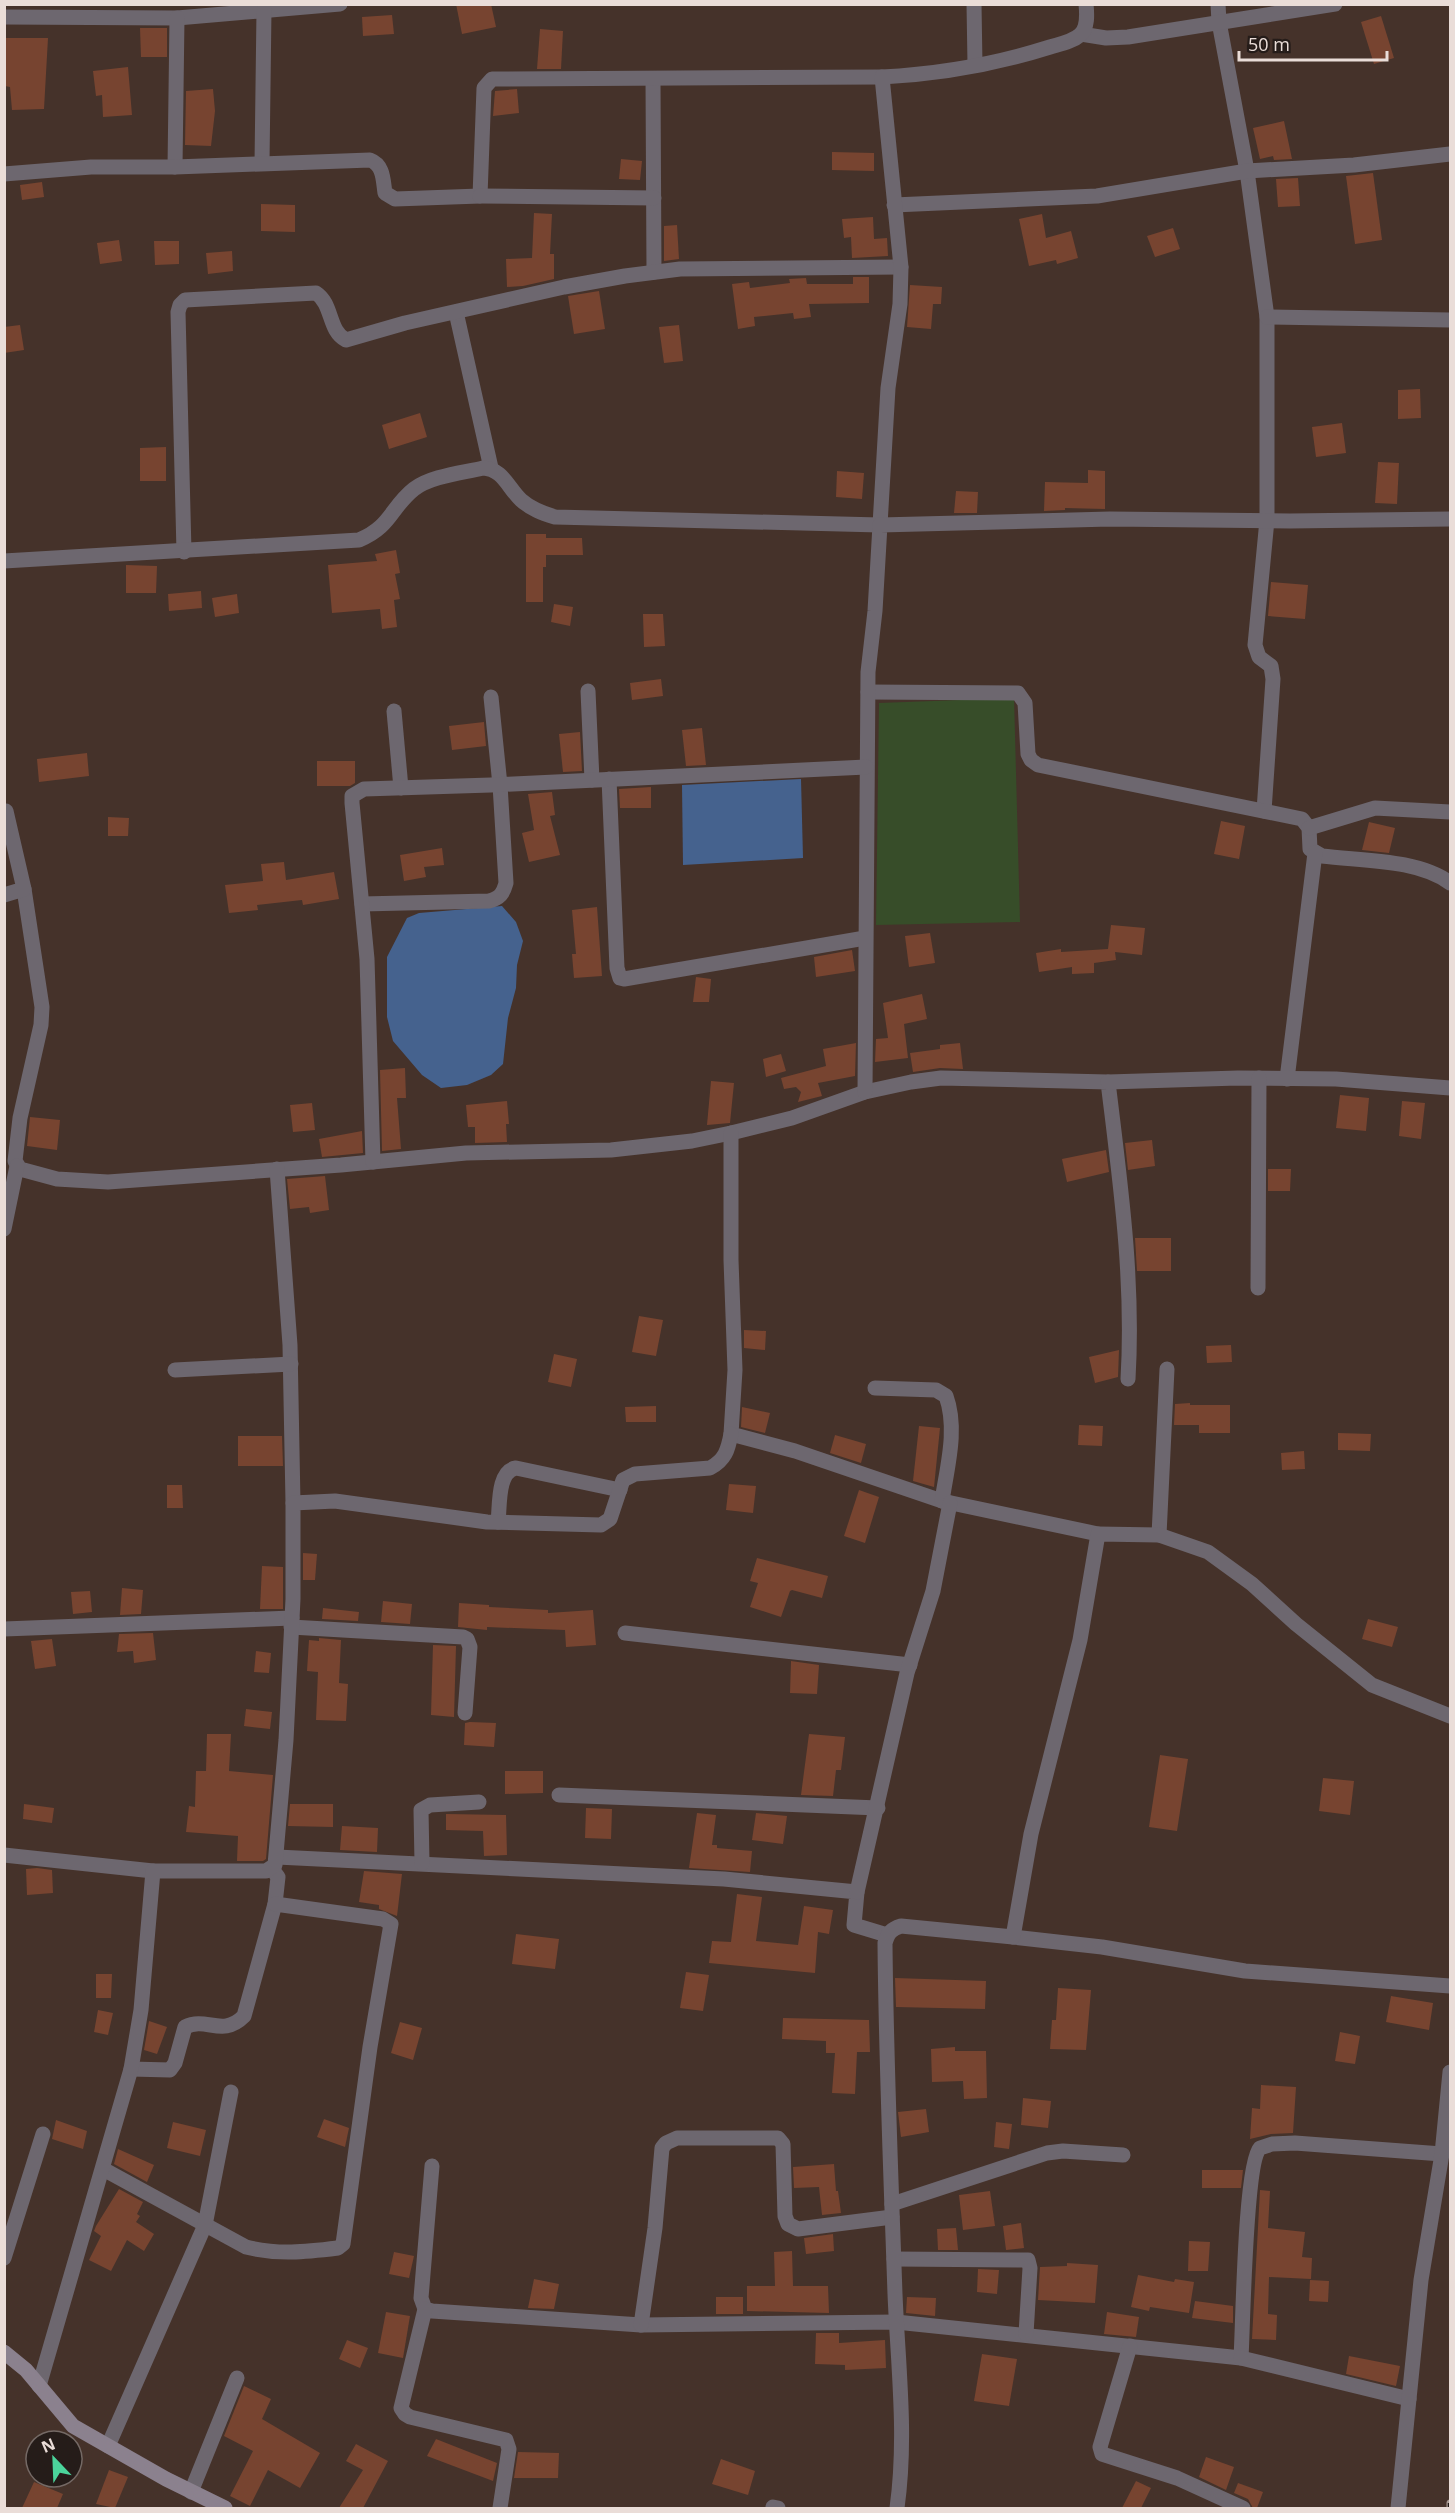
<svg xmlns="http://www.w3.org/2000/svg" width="1455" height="2513" viewBox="0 0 1455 2513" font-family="'Open Sans',sans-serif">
	<rect width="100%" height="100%" fill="#45322a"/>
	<polygon fill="#374d29" points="1014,698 1020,922 876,925 879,703"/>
	<g fill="#45628e">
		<polygon points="801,779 803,858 683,865 682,785"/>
		<polygon points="502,906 516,922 523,941 517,965 516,988 508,1018 503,1064 491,1075 467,1085 441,1088 422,1075 393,1041 387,1017 387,957 407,918 419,913"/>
	</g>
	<g fill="#774430">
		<polygon points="456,4 491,4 496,27 462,34"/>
		<polygon points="392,15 394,34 363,36 362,17"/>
		<polygon points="1381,16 1394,58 1374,64 1361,22"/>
		<polygon points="140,28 167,28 167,57 141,57"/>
		<polygon points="540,29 563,31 561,69 537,69"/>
		<polygon points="5,38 48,38 44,109 12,110 10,87 5,86"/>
		<polygon points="128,67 132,115 103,117 102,95 96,96 93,71"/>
		<polygon points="213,89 215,111 211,146 185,145 186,91"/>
		<polygon points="517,89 519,113 493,116 495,91"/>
		<polygon points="1284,121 1292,159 1274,160 1273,156 1260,159 1253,128"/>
		<polygon points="832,152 874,153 874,171 832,170"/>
		<polygon points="621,159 642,161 640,180 619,179"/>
		<polygon points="1373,173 1382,240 1355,244 1346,176"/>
		<polygon points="1298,178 1300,206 1278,207 1276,179"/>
		<polygon points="42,182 44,197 22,200 20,185"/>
		<polygon points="261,204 295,205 295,232 261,231"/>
		<polygon points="534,213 552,214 550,254 554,254 554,279 523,286 507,287 506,259 532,258"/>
		<polygon points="1042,214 1046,238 1071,231 1078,258 1057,264 1056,260 1029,266 1019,219"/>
		<polygon points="873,217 874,239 887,238 888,256 852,258 851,237 844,238 842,219"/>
		<polygon points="677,225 679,259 664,261 664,226"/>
		<polygon points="1173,228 1180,249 1155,257 1147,236"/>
		<polygon points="119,240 122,261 100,264 97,243"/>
		<polygon points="154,241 179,241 179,264 155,265"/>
		<polygon points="232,251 233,271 208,274 206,253"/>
		<polygon points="853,277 869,277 869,303 809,304 811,317 794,319 793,313 754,317 755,326 738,329 732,284 749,282 750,288 790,283 789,279 806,278 807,284 853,284"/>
		<polygon points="910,285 942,287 941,304 933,304 931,329 907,327"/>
		<polygon points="599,291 605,329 574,334 568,296"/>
		<polygon points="20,325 24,350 4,353 4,327"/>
		<polygon points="679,325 683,361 664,363 659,327"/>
		<polygon points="1420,389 1421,418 1398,419 1398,390"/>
		<polygon points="420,413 427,437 389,449 382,425"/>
		<polygon points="1342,423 1346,453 1316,457 1312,427"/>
		<polygon points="166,447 166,481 140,481 140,448"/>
		<polygon points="1378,462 1399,463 1397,504 1375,503"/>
		<polygon points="1088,470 1105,471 1105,509 1065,508 1065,510 1044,511 1045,482 1088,483"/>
		<polygon points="837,471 864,473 862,499 836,497"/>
		<polygon points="956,491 978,492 977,513 954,513"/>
		<polygon points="526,534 546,534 546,538 582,538 583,555 546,555 546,567 543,567 543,602 526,602"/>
		<polygon points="396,550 400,573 395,574 400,599 394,600 397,627 382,629 380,609 332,613 328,565 377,561 375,554"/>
		<polygon points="126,565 157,566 156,593 126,593"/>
		<polygon points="1271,582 1308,585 1305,619 1268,616"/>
		<polygon points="201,591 202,608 169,611 168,594"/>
		<polygon points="237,594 239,613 215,617 212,598"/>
		<polygon points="554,604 573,607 570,626 551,622"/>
		<polygon points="643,614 663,614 665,646 644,647"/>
		<polygon points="661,679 663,696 632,700 630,683"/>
		<polygon points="484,722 486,746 452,750 449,726"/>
		<polygon points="702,728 706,765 686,766 682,730"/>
		<polygon points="580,732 582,771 563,772 559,734"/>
		<polygon points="87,753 89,776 39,782 37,759"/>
		<polygon points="317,761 355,761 355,783 350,786 317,786"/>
		<polygon points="651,787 651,808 620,808 619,789"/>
		<polygon points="552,792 555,815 550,816 560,855 529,862 522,833 534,830 528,794"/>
		<polygon points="108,817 129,818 128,836 108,836"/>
		<polygon points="1221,821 1245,826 1239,859 1214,854"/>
		<polygon points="1369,822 1395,828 1389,853 1362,850"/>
		<polygon points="442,848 444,865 424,867 426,877 404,881 400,855"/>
		<polygon points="284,862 286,880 334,872 339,899 303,905 302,900 257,905 258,910 229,913 225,885 263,881 261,864"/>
		<polygon points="597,907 602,976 574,978 572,954 576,954 572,910"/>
		<polygon points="1111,925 1145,928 1142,955 1115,952 1116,960 1094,963 1094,973 1072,974 1072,967 1039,972 1036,953 1061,949 1061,952 1108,949"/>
		<polygon points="930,933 935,963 909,967 905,936"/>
		<polygon points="852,950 855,971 816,977 814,957"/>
		<polygon points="696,977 711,979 709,1002 693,1002"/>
		<polygon points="922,994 927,1019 904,1024 908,1058 875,1062 876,1039 888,1038 883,1003"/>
		<polygon points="856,1043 855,1076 818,1083 822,1096 798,1102 801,1092 796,1087 784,1089 781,1078 826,1066 823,1049"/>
		<polygon points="960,1043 963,1069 940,1068 913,1072 910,1053 940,1049 940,1045"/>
		<polygon points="781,1054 786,1071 766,1077 763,1059"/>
		<polygon points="405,1068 406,1098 397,1098 401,1149 382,1151 380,1070"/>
		<polygon points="711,1081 734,1083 730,1123 707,1125"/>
		<polygon points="1340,1095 1369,1098 1366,1131 1336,1128"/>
		<polygon points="507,1101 509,1124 506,1124 507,1142 475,1143 475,1127 468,1127 466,1105"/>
		<polygon points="1402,1101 1425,1103 1421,1139 1399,1136"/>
		<polygon points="312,1103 315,1130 293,1132 290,1105"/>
		<polygon points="30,1117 60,1120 57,1150 27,1146"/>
		<polygon points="362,1131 363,1153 322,1157 319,1139"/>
		<polygon points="1152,1140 1155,1166 1128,1170 1125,1143"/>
		<polygon points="1106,1150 1109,1172 1067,1182 1062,1159"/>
		<polygon points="1268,1169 1291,1169 1290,1191 1268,1191"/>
		<polygon points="325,1176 329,1210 310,1213 309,1207 290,1209 287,1179"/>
		<polygon points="1135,1238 1171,1238 1171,1271 1137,1271"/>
		<polygon points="639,1316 663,1320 656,1356 632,1352"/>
		<polygon points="744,1330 766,1331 765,1350 744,1348"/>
		<polygon points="1231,1345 1232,1362 1207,1363 1206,1346"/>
		<polygon points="1119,1350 1118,1377 1095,1383 1089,1357"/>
		<polygon points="554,1354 577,1359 571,1387 548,1382"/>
		<polygon points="1190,1403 1190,1405 1230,1405 1230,1433 1199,1433 1199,1425 1174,1425 1175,1404"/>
		<polygon points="656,1406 656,1422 626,1422 625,1407"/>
		<polygon points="742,1407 770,1413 765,1433 741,1427"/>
		<polygon points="1079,1425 1103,1426 1102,1446 1078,1445"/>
		<polygon points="919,1426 940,1428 934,1487 913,1481"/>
		<polygon points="1338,1433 1371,1434 1370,1451 1338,1450"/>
		<polygon points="835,1435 866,1444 861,1463 830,1453"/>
		<polygon points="238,1436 282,1436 283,1466 238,1466"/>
		<polygon points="1304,1451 1305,1469 1282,1470 1281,1453"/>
		<polygon points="729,1484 756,1486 753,1513 726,1510"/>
		<polygon points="167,1485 182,1485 183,1508 167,1508"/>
		<polygon points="859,1490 879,1497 865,1543 844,1536"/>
		<polygon points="303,1553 317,1554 315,1580 303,1580"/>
		<polygon points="757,1558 828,1576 822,1598 792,1590 790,1591 781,1617 750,1607 758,1583 750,1581"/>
		<polygon points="262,1566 283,1567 283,1609 260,1609"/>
		<polygon points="122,1588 143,1590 141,1614 120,1615"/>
		<polygon points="90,1591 92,1612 73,1614 71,1592"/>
		<polygon points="383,1601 412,1604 410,1624 381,1622"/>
		<polygon points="459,1603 489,1605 489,1607 548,1610 548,1613 593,1610 596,1645 566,1647 565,1630 487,1627 487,1630 458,1627"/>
		<polygon points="323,1608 359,1612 358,1621 322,1619"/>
		<polygon points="1368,1619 1398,1627 1392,1647 1362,1639"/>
		<polygon points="153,1633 156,1660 134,1663 133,1651 117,1652 119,1634"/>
		<polygon points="319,1638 341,1640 339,1683 348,1684 346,1721 316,1720 318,1672 307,1671 309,1640 319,1641"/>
		<polygon points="52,1639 56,1666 35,1669 31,1641"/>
		<polygon points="433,1645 456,1646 454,1717 431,1715"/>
		<polygon points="256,1651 271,1653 269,1673 254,1672"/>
		<polygon points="791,1661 819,1665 817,1694 790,1693"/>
		<polygon points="246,1709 272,1712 270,1729 244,1726"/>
		<polygon points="470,1722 496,1723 494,1747 464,1745 465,1723"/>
		<polygon points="207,1734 231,1734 229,1771 273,1775 266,1859 263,1861 237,1861 238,1836 186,1832 189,1806 195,1807 196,1771 206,1771"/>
		<polygon points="809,1734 845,1737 841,1770 836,1770 833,1796 801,1795"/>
		<polygon points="1160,1755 1188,1759 1177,1831 1149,1827"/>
		<polygon points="505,1771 543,1771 543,1793 505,1794"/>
		<polygon points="1323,1778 1354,1781 1350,1815 1319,1811"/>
		<polygon points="24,1804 54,1808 52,1823 23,1819"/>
		<polygon points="290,1804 333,1804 333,1827 288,1826"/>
		<polygon points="586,1808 612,1809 611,1839 585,1838"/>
		<polygon points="697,1813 716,1815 712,1845 717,1845 717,1848 752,1851 750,1872 689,1868"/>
		<polygon points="756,1813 787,1816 783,1844 752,1840"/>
		<polygon points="446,1814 506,1815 507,1855 484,1856 483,1831 446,1830"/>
		<polygon points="342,1826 378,1828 377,1852 340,1850"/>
		<polygon points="37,1868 52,1870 53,1893 27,1895 26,1869"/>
		<polygon points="364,1871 402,1874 397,1916 379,1909 379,1905 359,1902"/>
		<polygon points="737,1894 762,1897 756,1941 798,1945 804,1906 833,1910 829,1934 818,1932 815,1973 709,1963 712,1941 731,1942"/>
		<polygon points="516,1934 559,1939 555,1969 512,1964"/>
		<polygon points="686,1972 709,1975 703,2011 680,2008"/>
		<polygon points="96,1974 112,1974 111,1998 96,1998"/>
		<polygon points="895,1978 986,1981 985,2009 896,2007"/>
		<polygon points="1058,1988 1091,1990 1086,2050 1050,2049 1052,2020 1056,2020"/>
		<polygon points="1391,1996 1433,2003 1429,2030 1386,2022"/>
		<polygon points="98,2010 113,2013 108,2035 94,2032"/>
		<polygon points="783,2018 869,2020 870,2052 857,2052 855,2094 832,2093 835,2053 826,2053 826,2041 782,2039"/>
		<polygon points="149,2021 167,2027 157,2054 144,2050"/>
		<polygon points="400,2022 422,2028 413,2060 391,2053"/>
		<polygon points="1340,2032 1360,2036 1355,2064 1335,2061"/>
		<polygon points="955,2047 955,2051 986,2051 987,2098 964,2099 963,2081 932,2082 931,2049"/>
		<polygon points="1261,2085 1296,2087 1293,2133 1271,2134 1250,2139 1252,2108 1260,2109"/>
		<polygon points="1023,2098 1051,2101 1048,2128 1021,2125"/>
		<polygon points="926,2109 929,2132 901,2137 898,2112"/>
		<polygon points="324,2119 349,2128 345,2147 317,2137"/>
		<polygon points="56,2120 87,2131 83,2149 52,2139"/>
		<polygon points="173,2122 206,2130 200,2156 167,2148"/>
		<polygon points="996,2122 1012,2124 1009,2149 994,2147"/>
		<polygon points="118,2149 154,2165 147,2182 114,2164"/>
		<polygon points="834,2164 836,2191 838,2191 841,2213 822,2215 819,2187 794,2188 793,2167"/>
		<polygon points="1202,2170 1243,2170 1241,2188 1202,2188"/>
		<polygon points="119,2189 143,2202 137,2214 140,2216 136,2222 154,2234 144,2251 127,2240 111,2271 89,2260 101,2236 94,2231 96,2226"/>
		<polygon points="1260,2190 1270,2191 1268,2228 1305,2232 1302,2257 1312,2258 1311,2279 1269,2277 1268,2314 1277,2315 1276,2340 1252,2339"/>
		<polygon points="990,2191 995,2226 963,2230 959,2195"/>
		<polygon points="1021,2223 1024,2248 1006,2250 1003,2226"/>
		<polygon points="956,2228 958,2250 938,2250 937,2229"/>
		<polygon points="833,2234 834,2251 806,2254 804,2238"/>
		<polygon points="1189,2241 1210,2242 1208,2271 1188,2271"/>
		<polygon points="792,2251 793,2286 828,2286 829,2313 747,2311 747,2286 775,2286 774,2252"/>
		<polygon points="394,2252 414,2256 409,2278 389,2274"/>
		<polygon points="1067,2263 1098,2265 1095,2303 1038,2300 1040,2267 1067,2266"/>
		<polygon points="978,2269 999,2270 997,2294 977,2292"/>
		<polygon points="1138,2275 1174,2282 1175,2279 1194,2282 1189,2313 1150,2307 1149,2311 1131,2307"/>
		<polygon points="534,2279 559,2284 554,2309 528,2308"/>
		<polygon points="1310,2280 1329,2281 1328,2302 1309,2301"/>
		<rect x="716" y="2297" width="27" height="17"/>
		<polygon points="907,2297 936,2298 935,2316 906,2313"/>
		<polygon points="1195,2301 1233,2306 1233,2323 1192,2318"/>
		<polygon points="386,2312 410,2316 403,2358 378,2353"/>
		<polygon points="1107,2312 1139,2317 1136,2337 1104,2334"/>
		<polygon points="816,2333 839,2333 839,2343 885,2340 886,2368 845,2370 845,2365 815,2364"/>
		<polygon points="347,2340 368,2348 360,2368 339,2359"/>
		<polygon points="982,2354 1017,2359 1009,2406 974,2401"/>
		<polygon points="1349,2356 1400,2366 1396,2386 1346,2374"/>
		<polygon points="244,2386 271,2399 262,2419 320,2453 300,2488 268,2470 250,2506 230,2496 253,2451 224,2436"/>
		<polygon points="436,2439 497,2463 493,2481 427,2456"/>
		<polygon points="356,2444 388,2461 363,2508 339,2508 363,2470 346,2461"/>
		<polygon points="518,2452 559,2453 558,2478 514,2478"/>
		<polygon points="1206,2457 1234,2467 1226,2490 1199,2477"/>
		<polygon points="721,2459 755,2471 748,2495 712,2484"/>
		<polygon points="109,2470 128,2477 115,2508 96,2504"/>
		<polygon points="1136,2481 1151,2488 1141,2508 1122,2508"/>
		<polygon points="34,2482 63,2494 57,2508 22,2508"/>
		<polygon points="1238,2483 1263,2492 1257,2508 1253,2508 1248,2499 1234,2493"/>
	</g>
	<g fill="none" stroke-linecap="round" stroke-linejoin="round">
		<g stroke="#6d676f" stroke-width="15">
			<polyline points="974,4 975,65"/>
			<polyline points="1218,4 1219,22 1247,171 1267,317 1267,520 1255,645 1259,657 1271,666 1273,679 1264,811"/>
			<polyline points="4,17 177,18 340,4"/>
			<polyline points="1081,34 1106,38 1128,37 1335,4"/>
			<polyline points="653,79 654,272"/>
			<polyline points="262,163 264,10"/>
			<polyline points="175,167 177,18"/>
			<path d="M4 174 91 167H175L370 160C384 165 383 181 385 193L395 199 480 196 484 88 492 79 882 77"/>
			<polyline points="480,196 654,198"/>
			<polyline points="894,205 1097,196 1247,171 1354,165 1450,154"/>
			<polyline points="456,312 491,468"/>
			<polyline points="1267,317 1450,320"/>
			<path d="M184 552 178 312 180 305 185 300 316 293C333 304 328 331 346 340L405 323 564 287 625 276 680 269 901 267"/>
			<path d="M4 561 359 540C391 527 391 507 414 489 431 476 462 473 483 468 503 469 508 488 521 500 531 509 542 513 555 517L880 525 888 388 900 304 901 267 882 77C939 74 996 64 1050 47 1060 44 1072 42 1080 35 1088 28 1087 14 1086 4"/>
			<polyline points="588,691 592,780"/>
			<path d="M868 692 1018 693 1025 703 1028 754 1031 760 1038 765 1302 819 1309 828 1310 849 1322 856C1362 861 1418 859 1450 883"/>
			<polyline points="394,711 401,788"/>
			<polyline points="609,779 617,968 620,978 624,979 865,938"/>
			<polyline points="1309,828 1375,808 1450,812"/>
			<path d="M24 889 42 1007 41 1025 20 1118 15 1161 20 1169 57 1179 108 1182 341 1165 466 1153 611 1150 692 1141 731 1133 792 1118 865 1092 911 1082 941 1078 1108 1082C1120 1181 1134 1279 1128 1379"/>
			<polyline points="4,895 24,889 6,811"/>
			<path d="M362 904 489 901C500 898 503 894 506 883L500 785 491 697"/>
			<polyline points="1287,1079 1315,853"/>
			<polyline points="1108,1082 1238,1078 1336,1079 1450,1088"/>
			<polyline points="865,1092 868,672 875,611 880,525 1110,519 1290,521 1450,519"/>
			<polyline points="731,1133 731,1260 735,1370 731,1434 795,1451 942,1501 1098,1534"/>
			<polyline points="373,1162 367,959 352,803 352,796 364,789 491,785 866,767"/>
			<polyline points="277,1169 290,1345 293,1503"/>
			<polyline points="4,1229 17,1166"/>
			<polyline points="1258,1288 1259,1078"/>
			<polyline points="175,1370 291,1364"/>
			<path d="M875 1388 936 1390 946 1396C958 1429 947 1467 942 1501"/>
			<path d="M498 1522C500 1507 497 1471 516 1468L620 1490"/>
			<polyline points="1159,1535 1167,1369"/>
			<polyline points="291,1627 463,1637 467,1639 470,1647 465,1713"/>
			<polyline points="4,1629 292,1618"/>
			<polyline points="625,1633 910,1665"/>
			<polyline points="559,1795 878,1808"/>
			<polyline points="4,1855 153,1871"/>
			<polyline points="277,1857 724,1879 857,1892 854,1925 887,1935"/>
			<polyline points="422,1863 421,1810 430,1805 479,1802"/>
			<polyline points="857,1892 907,1673 933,1591 950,1503"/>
			<polyline points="1013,1937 1102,1947 1245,1971 1450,1986"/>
			<path d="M131 2069 170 2070 175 2063 185 2027C207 2016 222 2038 244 2016L275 1904 278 1877 272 1869"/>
			<path d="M432 2166 421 2298 425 2309 432 2311 641 2325 896 2322 1241 2358C1243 2326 1245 2163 1260 2148L1272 2144 1295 2143 1442 2154"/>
			<path d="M103 2169 246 2247C278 2255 305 2252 338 2248L343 2244 370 2047 391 1924 383 1919 275 1904"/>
			<polyline points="892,2204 1047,2153 1063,2151 1123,2155"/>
			<polyline points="4,2258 43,2134"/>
			<polyline points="894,2259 1028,2260 1030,2268 1026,2334"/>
			<polyline points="425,2309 401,2408 405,2414 410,2417 506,2440 509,2449 500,2508"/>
			<polyline points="641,2325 655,2228 662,2148 666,2143 677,2138 778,2138 783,2144 785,2216 788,2224 798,2229 892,2217"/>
			<polyline points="1130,2346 1100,2447 1102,2454 1177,2478 1243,2508"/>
			<polyline points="1241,2358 1409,2399"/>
			<path d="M39 2386 131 2069 141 2010 153 1871H266L275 1865 286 1740 293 1599V1503L335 1501 487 1522 601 1525 610 1519 623 1480 635 1474 710 1468C725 1460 728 1450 731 1434"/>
			<polyline points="108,2446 205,2225 231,2092"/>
			<polyline points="191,2492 237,2378"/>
			<polyline points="773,2507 778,2508"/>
			<path d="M897 2508C907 2436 898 2367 895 2294 891 2177 886 2060 885 1943 888 1933 891 1929 901 1926L1013 1937 1031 1834 1080 1640 1098 1534 1159 1535 1208 1552 1252 1584 1296 1624 1372 1685 1450 1716"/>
			<polyline points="1398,2508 1421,2280 1442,2154 1450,2072"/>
		</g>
		<polyline stroke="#8b818e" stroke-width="15" points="4,2352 26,2370 73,2426 166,2479 225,2508"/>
		<defs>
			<polyline id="rail" points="1450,2508 1450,2503"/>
		</defs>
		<use href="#rail" stroke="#a99a94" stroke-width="7"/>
		<use href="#rail" stroke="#251c19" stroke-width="4.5" stroke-dasharray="14" stroke-linecap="butt"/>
	</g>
	<rect width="1455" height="2513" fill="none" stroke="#eaddd8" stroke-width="12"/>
	<g transform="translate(54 2459) rotate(337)"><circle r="28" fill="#251c19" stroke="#746965" stroke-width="1.5"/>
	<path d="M0-4.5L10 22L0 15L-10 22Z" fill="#4bd49b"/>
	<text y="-9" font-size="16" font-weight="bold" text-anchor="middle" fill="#eaddd8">N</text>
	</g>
	<path d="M1239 51v9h148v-9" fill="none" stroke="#eaddd8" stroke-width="3"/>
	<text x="1248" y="51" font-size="18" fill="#eaddd8" stroke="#251c19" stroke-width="4.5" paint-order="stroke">50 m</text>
</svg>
